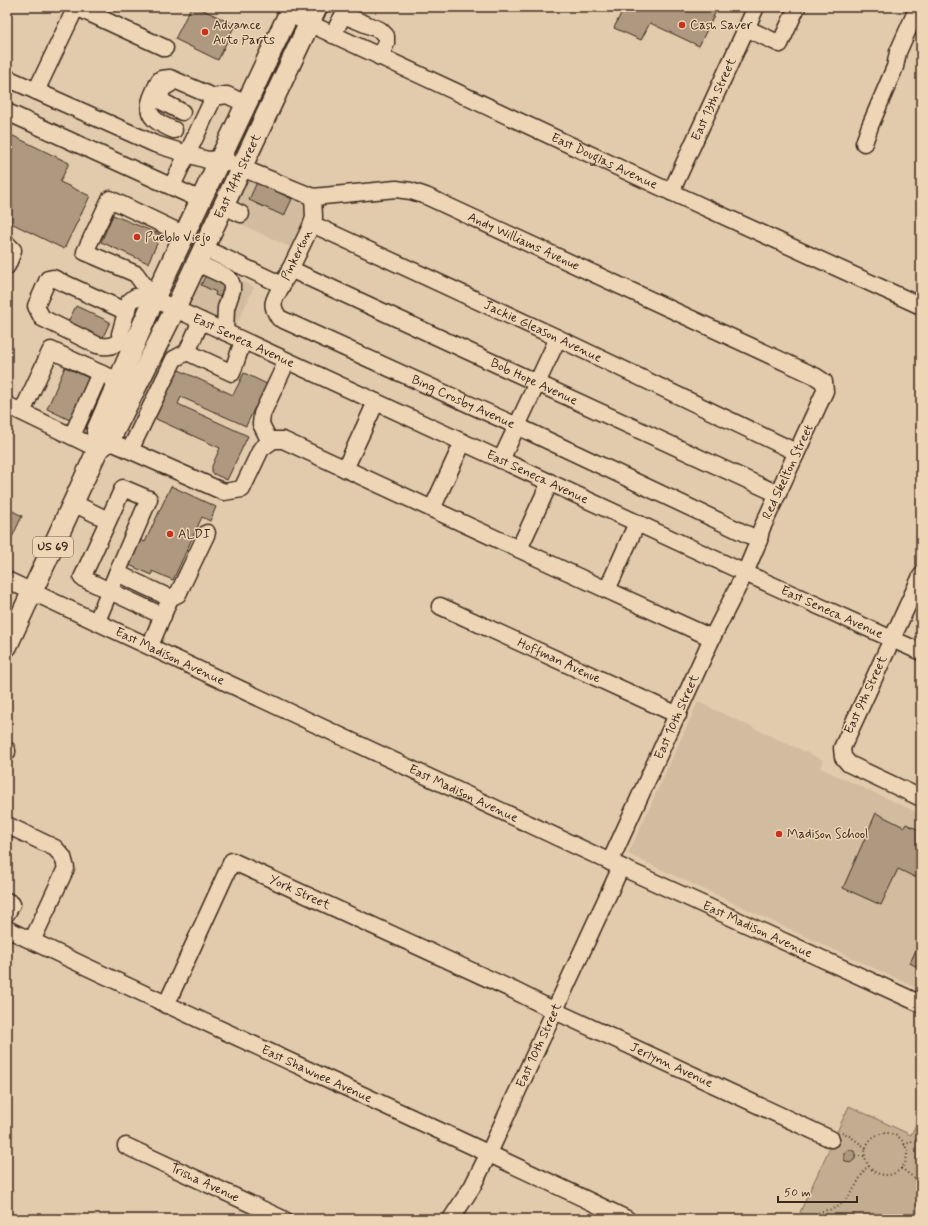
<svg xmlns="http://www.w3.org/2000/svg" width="928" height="1226" viewBox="0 0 928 1226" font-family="Mynerve,sans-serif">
	<rect width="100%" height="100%" fill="#e2cbac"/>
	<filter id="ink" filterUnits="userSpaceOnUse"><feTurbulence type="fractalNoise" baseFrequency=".025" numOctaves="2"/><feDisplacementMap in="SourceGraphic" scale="8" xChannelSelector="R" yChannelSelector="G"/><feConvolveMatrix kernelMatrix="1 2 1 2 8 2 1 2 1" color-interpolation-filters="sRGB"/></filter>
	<g filter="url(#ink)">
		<g fill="#d2bc9f">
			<polygon points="247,179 301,200 305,206 307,216 292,248 225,217"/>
			<polygon points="204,262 254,287 234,330 189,307 188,304"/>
			<polygon points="698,702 823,760 820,768 921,814 921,990 628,854"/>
		</g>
		<polygon fill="#c3ad91" stroke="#7f6c58" points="849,1106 911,1135 921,1114 921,1219 809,1219 800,1212"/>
		<g fill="#ae9980" stroke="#3b2a1e">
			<polygon points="191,7 197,7 235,25 218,60 175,39"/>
			<polygon points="624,7 718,7 699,46 650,23 641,40 614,28"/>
			<polygon points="843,7 854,7 852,11"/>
			<polygon points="7,133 69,163 60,182 90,196 64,249 7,221"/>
			<polygon points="257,182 292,199 284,216 249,200"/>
			<polygon points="113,215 161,235 148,263 101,242"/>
			<polygon points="206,275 223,281 221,285 226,287 221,297 215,295 216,292 201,285"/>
			<polygon points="76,306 110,322 102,339 68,322"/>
			<polygon points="65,367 91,379 72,421 47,409"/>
			<polygon points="174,370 179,370 233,395 244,373 269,385 258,408 255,407 246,426 181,397 178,404 248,436 227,480 212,473 212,466 220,448 156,419 154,414"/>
			<polygon points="171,486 216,507 210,521 202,517 173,580 152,571 152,575 129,565 141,540 145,542"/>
			<polygon points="7,508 22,516 8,546 7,546"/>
			<polygon points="876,813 904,827 906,824 921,831 921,880 898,869 881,905 843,888"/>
			<polygon points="921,939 921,969 910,963"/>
			<polygon points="849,1149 855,1152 855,1159 850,1163 844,1160 844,1153"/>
		</g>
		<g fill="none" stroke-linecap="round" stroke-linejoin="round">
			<defs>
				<g id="minor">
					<path id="s1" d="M289 14 671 192 921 306"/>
					<polyline points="746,28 780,44 797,7"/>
					<polyline points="333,35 341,19 346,16 380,30 386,36 386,43 380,57"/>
					<path id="s2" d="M7 78 155 144 207 160 220 159 313 197 396 189 411 191 426 196 815 376 824 382 825 391 761 530 759 540 745 573 712 638 610 862"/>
					<polyline points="170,84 163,88 160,95 163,102 182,112"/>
					<polyline points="36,91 76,7 165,48"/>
					<polyline points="7,112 201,200"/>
					<path d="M174 130C142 117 146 108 159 81L161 79 170 78 214 97 227 95 246 104"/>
					<polyline points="864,143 870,126 895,67 898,52 918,7"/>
					<polyline points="172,186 214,97"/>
					<path id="s3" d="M671 192 756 7"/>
					<path id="s4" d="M313 197 314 217 312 224 558 338 796 452"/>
					<polyline points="224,206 241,214"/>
					<polyline points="7,244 13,250 12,254 7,266"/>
					<path id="s5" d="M204 248 282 285C274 301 269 303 279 318L517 426 759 540"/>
					<polyline points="197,263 225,276 230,280 232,285 232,290 226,308 225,332"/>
					<path id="s6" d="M290 269 778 494"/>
					<polyline points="286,278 312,224"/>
					<polyline points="154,299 136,274 85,252 110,199 185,235"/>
					<path d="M123 339C112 346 109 348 97 345L42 318 36 306 48 279 53 278 127 312"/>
					<path id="s7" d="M134 346 127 343 123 339 120 334 129 302 135 297 154 299 745 573 921 652"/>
					<polyline points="187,352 232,373 243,341"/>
					<polyline points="7,405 98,449"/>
					<polyline points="22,412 51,350 100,373"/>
					<polyline points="72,436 100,373 110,377"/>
					<polyline points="109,441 224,492 242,489 261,449 273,440 283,440 607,590 712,638"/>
					<polyline points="270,442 261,424 262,414 287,361"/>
					<polyline points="130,450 174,359 187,352 201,321"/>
					<polyline points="501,460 558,338"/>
					<polyline points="345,469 376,402"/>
					<polyline points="73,503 108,520"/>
					<polyline points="432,509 463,442"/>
					<polyline points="519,549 550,482"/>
					<polyline points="117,573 149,499 123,488 82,578 163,616"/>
					<polyline points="921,576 842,748 843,757 849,764 921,798"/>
					<path id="s8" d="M7 580 621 867 921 1004"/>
					<polyline points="607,590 637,523"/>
					<polyline points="170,598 178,594 207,533"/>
					<path id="s9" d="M440 606 678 715"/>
					<polyline points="97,621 117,573 170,598 150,646"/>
					<polyline points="7,750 7,752"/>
					<polyline points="7,825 55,848 63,857 66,868 32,941"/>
					<polyline points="7,901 12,904 7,913"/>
					<path id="s10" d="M7 929C213 1028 421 1120 627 1219"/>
					<path id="s11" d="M166 1005 232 861 513 990 555 1011 831 1139"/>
					<path id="s12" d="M126 1146 283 1219"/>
					<path id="s13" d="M451 1219 472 1187 489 1153 621 867"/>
				</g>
				<g id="major">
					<polyline points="98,449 97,430 154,299 292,7"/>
					<path id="s14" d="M7 646 98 449 109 441 175 309 317 7"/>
				</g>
			</defs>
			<use href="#minor" stroke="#3b2a1e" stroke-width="19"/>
			<use href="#major" stroke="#3b2a1e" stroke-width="23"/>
			<g stroke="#3b2a1e" stroke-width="2" stroke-dasharray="1 3" stroke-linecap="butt">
				<polyline points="842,1132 851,1137 866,1148"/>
				<circle cx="886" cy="1154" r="21"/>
				<polyline points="904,1145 921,1137"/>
				<polyline points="855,1156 865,1156"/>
				<polyline points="901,1168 921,1183"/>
				<path d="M812 1218C821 1208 828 1212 837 1207 851 1199 857 1182 865 1169L869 1166"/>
			</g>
			<use href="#minor" stroke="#edd5b5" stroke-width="16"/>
			<use href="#major" stroke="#edd5b5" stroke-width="20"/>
		</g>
	</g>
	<g fill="#c8321e" stroke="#edd5b5" stroke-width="1.5">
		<circle cx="682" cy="25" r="4"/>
		<circle cx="205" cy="32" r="4"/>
		<circle cx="137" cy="237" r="4"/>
		<circle cx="170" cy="534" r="4"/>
		<circle cx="779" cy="834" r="4"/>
	</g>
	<g text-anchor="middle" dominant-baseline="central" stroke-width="3" stroke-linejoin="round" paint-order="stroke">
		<rect fill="#edd5b5" stroke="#705d4b" stroke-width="1" x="33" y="537" width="40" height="20" rx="3"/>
		<g font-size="12" font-weight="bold" fill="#3b2a1e">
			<text x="53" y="547">US 69</text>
		</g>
		<g font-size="13" fill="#3b2a1e" stroke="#edd5b5" text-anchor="start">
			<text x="213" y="25">Advance<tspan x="213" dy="15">Auto Parts</tspan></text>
			<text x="690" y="25">Cash Saver</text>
			<text x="145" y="237">Pueblo Viejo</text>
			<text x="178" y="534">ALDI</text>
			<text x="787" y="834">Madison School</text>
		</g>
		<g font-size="13" fill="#3b2a1e" stroke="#edd5b5">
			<text stroke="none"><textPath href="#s3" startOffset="102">East 13th Street</textPath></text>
			<text stroke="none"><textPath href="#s1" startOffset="348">East Douglas Avenue</textPath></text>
			<text stroke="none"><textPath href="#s14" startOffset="525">East 14th Street</textPath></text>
			<text stroke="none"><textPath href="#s2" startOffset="552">Andy Williams Avenue</textPath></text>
			<text transform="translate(297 255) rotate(-64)">Pinkerton</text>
			<text stroke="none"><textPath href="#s4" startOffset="282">Jackie Gleason Avenue</textPath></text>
			<text stroke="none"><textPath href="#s7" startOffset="178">East Seneca Avenue</textPath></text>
			<text stroke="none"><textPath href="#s6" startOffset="269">Bob Hope Avenue</textPath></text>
			<text stroke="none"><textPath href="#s5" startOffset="325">Bing Crosby Avenue</textPath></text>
			<text transform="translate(788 472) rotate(-65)">Red Skelton Street</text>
			<text stroke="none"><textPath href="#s7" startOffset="502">East Seneca Avenue</textPath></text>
			<text stroke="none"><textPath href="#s7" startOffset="826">East Seneca Avenue</textPath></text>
			<text stroke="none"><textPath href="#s8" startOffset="180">East Madison Avenue</textPath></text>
			<text stroke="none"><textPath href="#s9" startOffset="131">Hoffman Avenue</textPath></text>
			<text transform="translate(866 695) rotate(-65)">East 9th Street</text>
			<text transform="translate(677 717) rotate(-66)">East 10th Street</text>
			<text stroke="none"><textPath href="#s8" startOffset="504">East Madison Avenue</textPath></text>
			<text stroke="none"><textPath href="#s11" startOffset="233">York Street</textPath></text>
			<text stroke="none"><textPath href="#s8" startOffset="828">East Madison Avenue</textPath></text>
			<text stroke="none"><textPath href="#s13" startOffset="195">East 10th Street</textPath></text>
			<text stroke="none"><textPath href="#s11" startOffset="643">Jerlynn Avenue</textPath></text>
			<text stroke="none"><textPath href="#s10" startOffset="342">East Shawnee Avenue</textPath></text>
			<text stroke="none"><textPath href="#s12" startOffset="87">Trisha Avenue</textPath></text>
		</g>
	</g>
	<rect width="928" height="1226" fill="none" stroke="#edd5b5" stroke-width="24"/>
	<rect x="12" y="12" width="904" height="1202" fill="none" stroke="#3b2a1e" stroke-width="1.5" filter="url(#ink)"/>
	<path d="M778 1196v6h79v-6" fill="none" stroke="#3b2a1e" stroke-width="2"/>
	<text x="784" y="1196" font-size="12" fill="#3b2a1e" stroke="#edd5b5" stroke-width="3" paint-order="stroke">50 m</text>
</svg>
